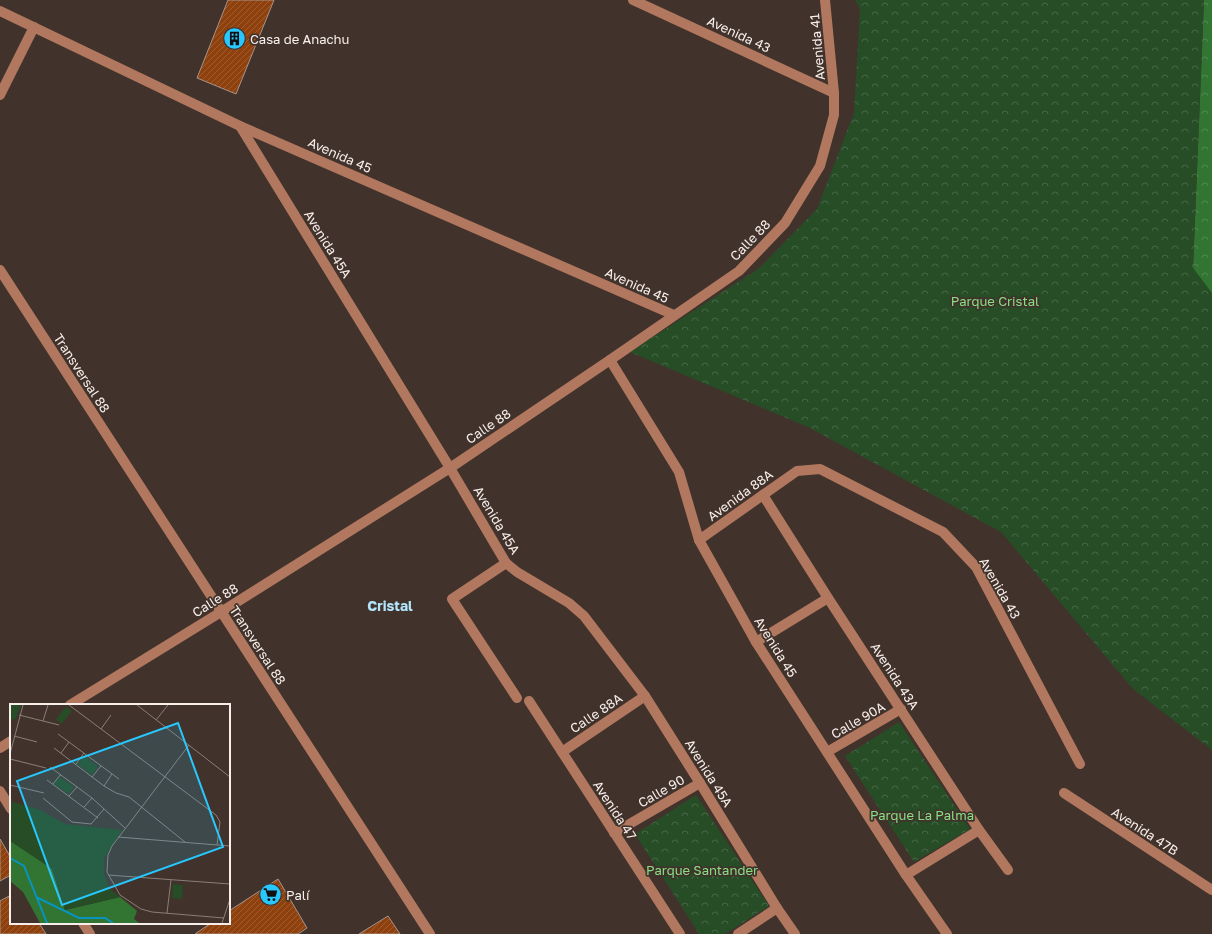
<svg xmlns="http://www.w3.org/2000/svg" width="1212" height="934" viewBox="0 0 1212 934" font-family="'Golos Text',sans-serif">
	<defs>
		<pattern id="forest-crowns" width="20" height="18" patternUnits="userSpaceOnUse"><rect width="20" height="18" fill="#327431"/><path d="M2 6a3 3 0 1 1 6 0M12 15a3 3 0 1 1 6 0" fill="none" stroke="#50884f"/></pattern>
		<pattern id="park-crowns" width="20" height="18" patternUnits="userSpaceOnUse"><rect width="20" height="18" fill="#264d25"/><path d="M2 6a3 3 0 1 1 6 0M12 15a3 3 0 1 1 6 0" fill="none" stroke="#466745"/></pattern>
		<pattern id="building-hatch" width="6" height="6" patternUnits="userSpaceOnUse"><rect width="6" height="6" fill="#8e400d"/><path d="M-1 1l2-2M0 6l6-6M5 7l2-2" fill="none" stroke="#9f5c30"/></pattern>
	</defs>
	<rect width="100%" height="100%" fill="#41332c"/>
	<polygon fill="url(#forest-crowns)" points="1204,0 1212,0 1212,297 1193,268"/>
	<g fill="url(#park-crowns)">
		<polygon points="855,0 1204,0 1193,268 1212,293 1212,750 1133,689 1001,532 810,428 630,352 758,269 817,209 854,113 860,9"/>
		<polygon points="899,722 970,829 914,862 845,756"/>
		<polygon points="696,795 769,906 725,934 699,934 635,834"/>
	</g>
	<g fill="url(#building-hatch)" stroke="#a5948c">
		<polygon points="228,0 274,0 236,94 197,78"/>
		<polygon points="0,839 11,858 11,875 0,881"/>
		<polygon points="278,879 307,928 298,934 195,934 211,923 229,923 229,911"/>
		<polygon points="11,895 11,923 39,923 46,934 0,934 0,901"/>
		<polygon points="388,916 400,934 359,934"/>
	</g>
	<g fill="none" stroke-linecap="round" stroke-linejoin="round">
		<g stroke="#b1785f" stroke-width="10">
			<polyline points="633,0 834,93"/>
			<polyline points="0,11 240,126 674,315"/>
			<polyline points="0,95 34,27"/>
			<polyline points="240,126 450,468 506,563 517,572 569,603 584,616 645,696 700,783 777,908 795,934"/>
			<polyline points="0,270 430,934"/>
			<polyline points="610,360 679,472 699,540 756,642 906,875 947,934"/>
			<polyline points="763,495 828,598 979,830 1008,870"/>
			<polyline points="699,540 797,471 820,469 943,532 976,567 1080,764"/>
			<polyline points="506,563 452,599 517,698"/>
			<polyline points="756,642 828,598"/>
			<polyline points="529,701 680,934"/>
			<polyline points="70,705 221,612 450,468 610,360 739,271 785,223 820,166 834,115 834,93 825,0"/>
			<polyline points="0,748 11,741"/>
			<polyline points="562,752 645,696"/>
			<polyline points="827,752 901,709"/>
			<polyline points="0,791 11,809"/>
			<polyline points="1064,793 1212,890"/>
			<polyline points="614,833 700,783"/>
			<polyline points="906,875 979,830"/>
			<polyline points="83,923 90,934"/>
			<polyline points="738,934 777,908"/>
		</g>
	</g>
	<defs>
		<symbol id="building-disc" viewBox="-11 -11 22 22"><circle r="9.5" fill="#28c8ff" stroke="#41332c"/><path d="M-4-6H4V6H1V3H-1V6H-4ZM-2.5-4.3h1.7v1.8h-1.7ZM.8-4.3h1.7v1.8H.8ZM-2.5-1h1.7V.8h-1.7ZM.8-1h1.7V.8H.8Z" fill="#111"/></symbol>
		<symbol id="supermarket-disc" viewBox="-11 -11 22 22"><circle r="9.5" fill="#28c8ff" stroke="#41332c"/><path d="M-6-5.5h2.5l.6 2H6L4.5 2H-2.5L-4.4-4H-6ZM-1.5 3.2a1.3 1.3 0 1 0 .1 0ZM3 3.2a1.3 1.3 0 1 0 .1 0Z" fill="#111"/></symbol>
	</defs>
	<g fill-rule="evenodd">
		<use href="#building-disc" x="222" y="26" width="25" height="25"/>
		<use href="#supermarket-disc" x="258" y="882" width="25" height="25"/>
	</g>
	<g text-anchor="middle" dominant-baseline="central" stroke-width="3.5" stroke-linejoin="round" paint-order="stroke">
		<g font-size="13" fill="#f8eeea" stroke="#41332c">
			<text transform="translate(739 34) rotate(25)">Avenida 43</text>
			<text transform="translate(817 47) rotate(-95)">Avenida 41</text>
			<text transform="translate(340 155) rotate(24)">Avenida 45</text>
			<text transform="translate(750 240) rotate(-46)">Calle 88</text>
			<text transform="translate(328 244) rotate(58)">Avenida 45A</text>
			<text transform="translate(637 285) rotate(24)">Avenida 45</text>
			<text transform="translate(82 373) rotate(57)">Transversal 88</text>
			<text transform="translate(488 426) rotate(-34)">Calle 88</text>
			<text transform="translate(740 495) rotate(-36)">Avenida 88A</text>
			<text transform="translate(497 520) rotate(59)">Avenida 45A</text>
			<text transform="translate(1000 588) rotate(60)">Avenida 43</text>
			<text transform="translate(215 600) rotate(-32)">Calle 88</text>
			<text transform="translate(258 645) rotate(57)">Transversal 88</text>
			<text transform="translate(776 647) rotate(58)">Avenida 45</text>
			<text transform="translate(895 676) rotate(57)">Avenida 43A</text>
			<text transform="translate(596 713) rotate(-34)">Calle 88A</text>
			<text transform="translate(858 720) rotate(-30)">Calle 90A</text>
			<text transform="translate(709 773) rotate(58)">Avenida 45A</text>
			<text transform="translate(661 791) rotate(-30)">Calle 90</text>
			<text transform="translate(615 810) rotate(57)">Avenida 47</text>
			<text transform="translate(1145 831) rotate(33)">Avenida 47B</text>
		</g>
		<g font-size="13" fill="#f8eeea" stroke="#41332c" text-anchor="start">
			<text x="250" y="39">Casa de Anachu</text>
			<text x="286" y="895">Palí</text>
		</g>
		<g font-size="13" fill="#87df83" stroke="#41332c">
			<text x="995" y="301">Parque Cristal</text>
			<text x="922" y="815">Parque La Palma</text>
			<text x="702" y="870">Parque Santander</text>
		</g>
		<g font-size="14" font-weight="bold" fill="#b3e5fc" stroke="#41332c">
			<text x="390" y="605">Cristal</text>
		</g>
	</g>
	<g transform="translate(10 704)">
		<rect width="220" height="220" fill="#41332c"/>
		<path d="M0 134 42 165 55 206 110 193 127 207 124 215 129 219H30L13 188 0 177Z" fill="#327431"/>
		<path d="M0 1H11L5 16 0 14ZM56 3 62 7 51 20 46 15ZM74 51 88 63 82 71 67 60ZM50 73 64 83 59 90 44 80ZM0 97 30 106 55 120 112 126 94 154V169L98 183 110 193 55 206 42 165 0 137ZM163 180 173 181 172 195 162 194Z" fill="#264d25"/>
		<path fill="none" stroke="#0894c1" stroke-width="2" d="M0 154 14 162 37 219M26 193 69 214H95L103 219"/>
		<path fill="none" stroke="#8a7e78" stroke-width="1" d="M59 1 206 111 210 118 207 141M127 1 220 73M9 11 49 21M146 16 158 1M33 17 38 1M91 25 101 11M48 30 109 75M4 32 27 38M179 41 102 142 98 151 97 168 110 191 131 205 142 208 214 214M44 44 94 82 106 89 119 93 175 138M51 49 59 38M0 50 13 1M0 55 36 64M66 60 74 49M40 63 82 94 115 124M82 73 91 62M37 76 88 114M43 80 51 70M0 81 34 89M94 82 102 70M59 92 67 83M33 94 62 118 81 120 94 105M74 103 82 94M108 133 220 142M98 171 220 180M157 209 161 176M212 219 220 195"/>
		<path fill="#28c8ff" fill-opacity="0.15" stroke="#28c8ff" stroke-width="2" d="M168 19 213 143 52 201 7 77Z"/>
		<rect width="220" height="220" fill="none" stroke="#f8eeea" stroke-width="2"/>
	</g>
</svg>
